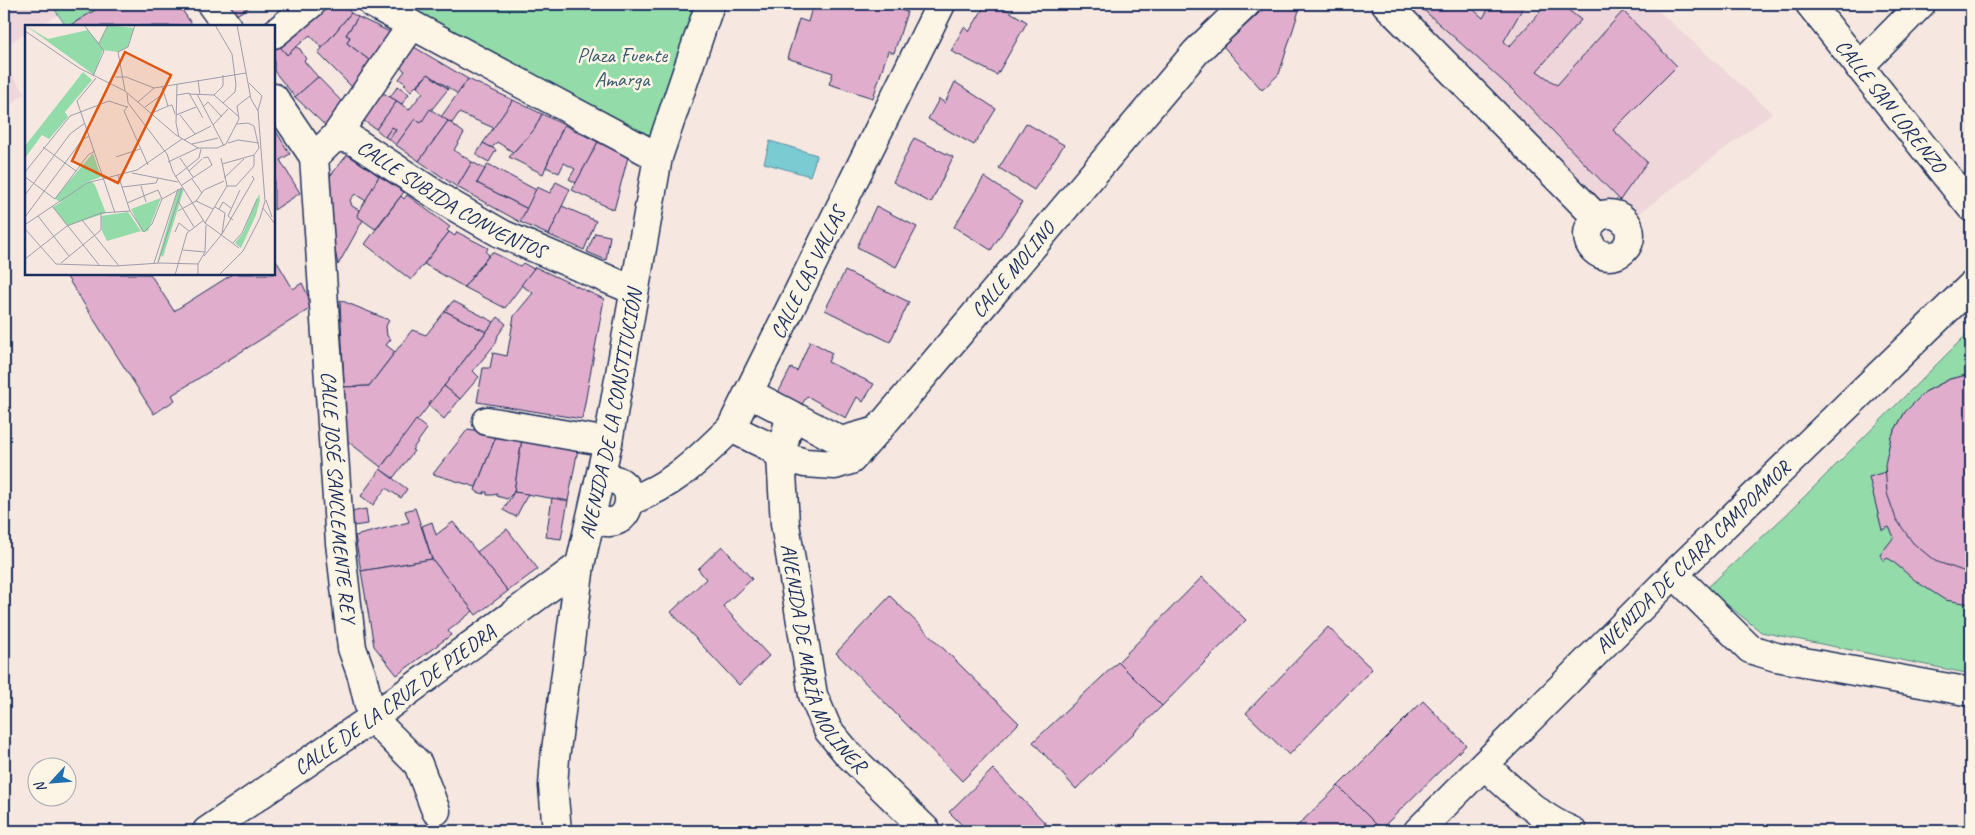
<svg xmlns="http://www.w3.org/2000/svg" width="1975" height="835" viewBox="0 0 1975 835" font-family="Caveat,sans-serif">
	<rect width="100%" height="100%" fill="#f6e7e0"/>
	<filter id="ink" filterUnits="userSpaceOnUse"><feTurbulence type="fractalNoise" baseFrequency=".02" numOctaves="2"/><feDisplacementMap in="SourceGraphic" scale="10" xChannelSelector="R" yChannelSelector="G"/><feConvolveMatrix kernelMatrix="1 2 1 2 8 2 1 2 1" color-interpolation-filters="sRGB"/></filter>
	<g filter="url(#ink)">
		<g fill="#efd6da">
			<polygon points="4,4 51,4 58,15 38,26 26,26 26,33 4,46"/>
			<polygon points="1385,4 1651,4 1772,113 1637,215 1620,200 1597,218"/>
			<polygon points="4,64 25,93 4,110"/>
		</g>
		<g fill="#94dbaa" stroke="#588584">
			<polygon points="51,4 105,4 69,26 66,26"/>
			<polygon points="373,4 702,4 658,157"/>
			<polygon points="1971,330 1971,674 1761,632 1707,588 1787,514"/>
		</g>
		<polygon fill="#7acbd2" stroke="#548da4" points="770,141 817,155 810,176 764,163"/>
		<g fill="#e0aecc" stroke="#1b2f5e">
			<polygon points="105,4 178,4 193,26 69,26"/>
			<polygon points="225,4 254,4 233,17"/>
			<polygon points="320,4 343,4 351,13 322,48 310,35 287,55 276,42"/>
			<polygon points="813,4 882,4 907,12 894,53 888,51 873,98 829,84 833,73 787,58 799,19 808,22"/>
			<polygon points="986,4 997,4 1027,22 997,75 951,51 964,27 969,32"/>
			<polygon points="1269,4 1301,4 1279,74 1262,90 1223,46"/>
			<polygon points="1417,4 1467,4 1483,18 1491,4 1525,4 1504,41 1509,47 1547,4 1561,4 1581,20 1537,71 1557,85 1623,11 1677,66 1613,130 1647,162 1620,200 1515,92"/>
			<polygon points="351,13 358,17 346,35 350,37 347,43 377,66 357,92 318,53"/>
			<polygon points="358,17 390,32 379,46 387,53 377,66 347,43 350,37 346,35"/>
			<polygon points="276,42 287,55 296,47 300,49 306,59 304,61 318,77 295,97 274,71 274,44"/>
			<polygon points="409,44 468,79 458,94 428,74 411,91 404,85 406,84 399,79 405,71 396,64"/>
			<polygon points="428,74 448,89 421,123 415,119 396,145 389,139 396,130 392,127 385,137 376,129 397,101 409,110 423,92 417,87"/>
			<polygon points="318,77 347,107 330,130 295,97"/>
			<polygon points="468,79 513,100 494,128 459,113 452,123 441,117"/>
			<polygon points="955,82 996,109 974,145 928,119 939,99 945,103"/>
			<polygon points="398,86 409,94 402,104 390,97"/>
			<polygon points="378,90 397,101 376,129 358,117"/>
			<polygon points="513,100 542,114 534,130 513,152 497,142 492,148 483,143"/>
			<polygon points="430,109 448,121 419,161 396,145 415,119 421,123"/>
			<polygon points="542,114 564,125 543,174 509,157 534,130"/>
			<polygon points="448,121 464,133 454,150 472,162 457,187 419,161"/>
			<polygon points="1026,123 1064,145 1034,190 999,168"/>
			<polygon points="564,125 598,142 576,183 569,179 575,169 564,163 559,173 546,167"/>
			<polygon points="392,127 396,130 389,139 385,137"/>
			<polygon points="274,128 290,154 280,160 300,193 274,210"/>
			<polygon points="914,138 953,157 931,203 893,182"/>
			<polygon points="598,142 628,157 614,210 572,190"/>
			<polygon points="483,143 496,150 489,162 476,155"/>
			<polygon points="348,154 379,176 366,201 355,194 350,200 352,206 359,210 357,216 363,220 338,265 322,186"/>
			<polygon points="472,162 485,169 477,183 528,209 520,222 457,187"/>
			<polygon points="488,164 536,190 528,209 477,183"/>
			<polygon points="379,176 404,192 375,229 357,216"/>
			<polygon points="984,177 1022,202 991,250 954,227"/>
			<polygon points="556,182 570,189 549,235 520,222 537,187 550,193"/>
			<polygon points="407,195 450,227 447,230 449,232 411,280 365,244 401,196 404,199"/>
			<polygon points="562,206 596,221 584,250 549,235"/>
			<polygon points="876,206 917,227 896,267 857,247"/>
			<polygon points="449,232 455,236 457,232 488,248 486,252 489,255 464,287 424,264"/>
			<polygon points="595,233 610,236 606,260 587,252"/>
			<polygon points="492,252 520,266 523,263 534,269 505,308 464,287"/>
			<polygon points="274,257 293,289 302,283 310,300 311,308 172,395 175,400 154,414 65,274 150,274 174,311 231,275 230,274 274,274"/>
			<polygon points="535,267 604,299 582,419 477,402 483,368 490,368 493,353 507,356 514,316 533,293 521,285"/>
			<polygon points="845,271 909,302 890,342 825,310"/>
			<polygon points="340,300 389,320 386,326 387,336 391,339 386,345 395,352 369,386 344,387"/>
			<polygon points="453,301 494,322 486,332 445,311"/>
			<polygon points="445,311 486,332 381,467 346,440 344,387 369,386 412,330 426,335"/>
			<polygon points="498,317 506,324 498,335 496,343 473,371 479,377 460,399 444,386"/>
			<polygon points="810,341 832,353 828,362 874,384 863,402 857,397 846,418 807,396 801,406 778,393 791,368 797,371"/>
			<polygon points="1971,374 1971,604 1945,600 1917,582 1891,560 1887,558 1884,561 1880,555 1894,537 1889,527 1882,530 1869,477 1885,472 1891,437 1905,412 1925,392 1950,379"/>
			<polygon points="1971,374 1971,572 1963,571 1935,561 1913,543 1896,519 1887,493 1885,465 1891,437 1905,412 1925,392 1950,379"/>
			<polygon points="444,386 460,399 444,419 428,405"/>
			<polygon points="416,420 427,429 412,450 414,451 393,478 380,469"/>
			<polygon points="468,429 497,434 476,487 433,474"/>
			<polygon points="497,434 522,439 514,492 507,499 497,496 497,494 493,495 487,495 487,492 484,492 484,494 477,492 475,490"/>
			<polygon points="522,439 578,449 568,501 514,492"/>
			<polygon points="380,469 407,489 401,498 386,488 373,505 361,496"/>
			<polygon points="514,492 528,494 516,517 503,510"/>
			<polygon points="552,498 568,501 561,539 546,537"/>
			<polygon points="415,508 432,559 361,571 355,536 409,522 405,511"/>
			<polygon points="366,509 368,524 353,526 351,512"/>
			<polygon points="432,522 436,535 453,522 508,591 476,615 432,559 422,526"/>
			<polygon points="507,529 538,569 508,591 477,552"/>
			<polygon points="722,546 752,579 723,606 769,656 739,685 671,612 706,579 698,569"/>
			<polygon points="432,559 473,611 448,631 451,635 397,675 374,646 361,571"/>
			<polygon points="1202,577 1246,620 1162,706 1118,662"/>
			<polygon points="890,596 1019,723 962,781 836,653"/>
			<polygon points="1328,627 1372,669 1289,755 1246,713"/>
			<polygon points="1118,662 1162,706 1076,789 1033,742"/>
			<polygon points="1423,701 1466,745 1381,829 1338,786"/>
			<polygon points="993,769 1053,831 968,831 949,812"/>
			<polygon points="1338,786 1381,829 1379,831 1292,831"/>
		</g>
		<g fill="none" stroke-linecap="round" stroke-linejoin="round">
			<defs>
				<g id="minor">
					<polyline points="211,4 227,26"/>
					<polyline points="373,4 658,157"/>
					<polyline points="1386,4 1597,218"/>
					<path id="s1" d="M1810 4 1971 207"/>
					<polyline points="274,34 311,4"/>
					<polyline points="1859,67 1921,4"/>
					<path id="s2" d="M274 98 314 157 335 137 351 139 450 204 502 234 633 290"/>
					<polyline points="335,137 412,25"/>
					<path id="s3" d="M314 157 340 543 352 648 362 676 372 718 418 764 436 811"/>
					<circle cx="1609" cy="235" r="21"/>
					<path id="s4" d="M749 393 841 441 877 431 1196 52 1246 4"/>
					<path id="s5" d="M790 416 781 456 785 524 813 695 828 730 848 754 927 831"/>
					<polyline points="487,421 608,442"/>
					<polyline points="731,428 768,446 781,456 805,463 835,465 851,460 877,431"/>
					<path id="s6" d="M630 501C676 483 696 462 731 428L941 4"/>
					<path d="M592 516C633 543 646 470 600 480"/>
					<polyline points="1674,574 1750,649 1776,657 1971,692"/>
					<path d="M1484 765C1511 789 1538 817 1572 831"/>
					<path id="s7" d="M207 831 372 718 580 565"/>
					<path id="s8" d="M557 831 553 786 555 758 580 565 608 442 658 157 710 4"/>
					<path id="s9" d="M1418 831 1674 574 1971 286"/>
				</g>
			</defs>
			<use href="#minor" stroke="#1b2f5e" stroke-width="31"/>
			<use href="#minor" stroke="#fcf5e5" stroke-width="28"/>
		</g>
	</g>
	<g text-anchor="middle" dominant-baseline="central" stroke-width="5" stroke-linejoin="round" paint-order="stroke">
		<g font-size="21" fill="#395a71" stroke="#fcf5e5">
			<text x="622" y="55">Plaza Fuente<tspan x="622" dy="24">Amarga</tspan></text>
		</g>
		<g font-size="21" fill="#1b2f5e" stroke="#fcf5e5">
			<text stroke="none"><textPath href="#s1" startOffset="130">CALLE SAN LORENZO</textPath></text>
			<text stroke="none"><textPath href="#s2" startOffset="234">CALLE SUBIDA CONVENTOS</textPath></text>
			<text stroke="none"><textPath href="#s4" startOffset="352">CALLE MOLINO</textPath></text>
			<text stroke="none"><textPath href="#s6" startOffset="299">CALLE LAS VALLAS</textPath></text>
			<text stroke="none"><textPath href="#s8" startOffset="422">AVENIDA DE LA CONSTITUCIÓN</textPath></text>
			<text stroke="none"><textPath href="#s3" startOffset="341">CALLE JOSÉ SANCLEMENTE REY</textPath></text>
			<text stroke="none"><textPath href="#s9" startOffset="388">AVENIDA DE CLARA CAMPOAMOR</textPath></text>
			<text stroke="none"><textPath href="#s5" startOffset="251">AVENIDA DE MARÍA MOLINER</textPath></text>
			<text stroke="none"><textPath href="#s7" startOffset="229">CALLE DE LA CRUZ DE PIEDRA</textPath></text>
		</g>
	</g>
	<g transform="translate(25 25)">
		<rect width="250" height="250" fill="#f6e7e0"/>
		<path d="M0 0 23 14 63 5 74 18 83 0 109 3 103 22 93 27 78 25 69 50ZM58 47 67 55 40 87 43 92 24 114 17 110 0 133V121ZM68 128 76 152 56 159 66 156 70 160 81 188 42 201 28 182 38 176 34 177 30 173ZM153 164H159L138 232 136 230 132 238ZM234 169 235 175 231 190 216 223 210 218 218 208ZM136 173 123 206 117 207 106 184ZM103 187 116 206 82 216 77 206 76 191Z" fill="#94dbaa"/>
		<path fill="none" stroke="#9e9dac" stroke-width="1" d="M59 0 79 26 68 51M190 0 207 29 211 60 210 67 198 78M212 0 226 74 233 86M0 6 54 43 100 66 151 110 173 123H192L201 119 214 94 212 81 225 71M74 18 83 0M90 52H101L129 63M71 53 52 76 90 188M173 55 175 70M152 59 151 98 154 112M137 62 143 81 147 80 150 89M100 66 93 27 103 22 110 0M102 68 103 78 142 129 148 147 180 198 214 223M164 69 189 70 213 91M172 69 199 121M152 70 164 68 178 93M189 70 198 61V50M113 77 129 63 221 48M103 81 99 86 123 140M120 82 138 69M178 82 183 77 197 92M127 88 143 81M151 90 171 82M155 90 170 109M212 99 223 98 229 101 234 123 229 130M188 100 203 84M159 115 186 101M203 118 213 115 234 118M167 119 193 113M18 122 51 146M91 132 115 124M155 133 168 152M196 133 202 161M143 137 173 123M197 139 229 130M164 146 177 134M0 147 45 91 84 76 102 82M107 148 153 157M93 150 105 186 119 207 127 199 137 174 157 163M0 152 30 174 63 130 70 126M150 152 174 133 176 124M199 153 219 134M167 154 177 168M157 160 187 140 183 132 178 133M116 161 121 177M202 161H211L229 141V130M97 162 131 158 133 153M0 170 45 109 60 98M241 175 247 192M153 176 169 202M171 176 188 184M102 178 133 165 137 174M27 181 75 241M238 183 250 199M194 184 198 177 206 183M153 186 171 176 179 165 199 156M13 191 44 231M0 192 57 115 64 111M57 195 94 241M208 195 203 191 215 165M180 198 202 161M1 199 62 158 112 145 157 114M1 205 31 239 90 241 135 238M150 207 154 198 164 206M197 209 229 154 227 151M208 218 217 208 232 174M158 225 180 227M179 231 197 209 200 188 190 182M0 234 42 201 76 188 105 186M36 238 76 205V188M129 238 153 164M133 238 157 163M135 238 173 239M150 250 162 208 179 195M173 250V239L180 227 181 200M194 250 218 226 235 193 240 176 233 85 237 71 224 58"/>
		<path fill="#de5710" fill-opacity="0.15" stroke="#de5710" stroke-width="2.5" d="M100 27 146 50 93 158 47 136Z"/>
		<rect width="250" height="250" fill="none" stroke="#1b2f5e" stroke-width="2.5"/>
	</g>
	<rect width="1975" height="835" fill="none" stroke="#fcf5e5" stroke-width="20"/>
	<rect x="10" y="10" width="1955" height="815" fill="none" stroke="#1b2f5e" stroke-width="2" filter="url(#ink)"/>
	<g transform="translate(52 782) rotate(244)"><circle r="24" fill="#fcf5e5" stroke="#a2a6af"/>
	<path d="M0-4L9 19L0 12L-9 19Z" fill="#1f6fb2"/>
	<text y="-8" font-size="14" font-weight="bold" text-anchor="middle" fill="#1b2f5e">N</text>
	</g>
</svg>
